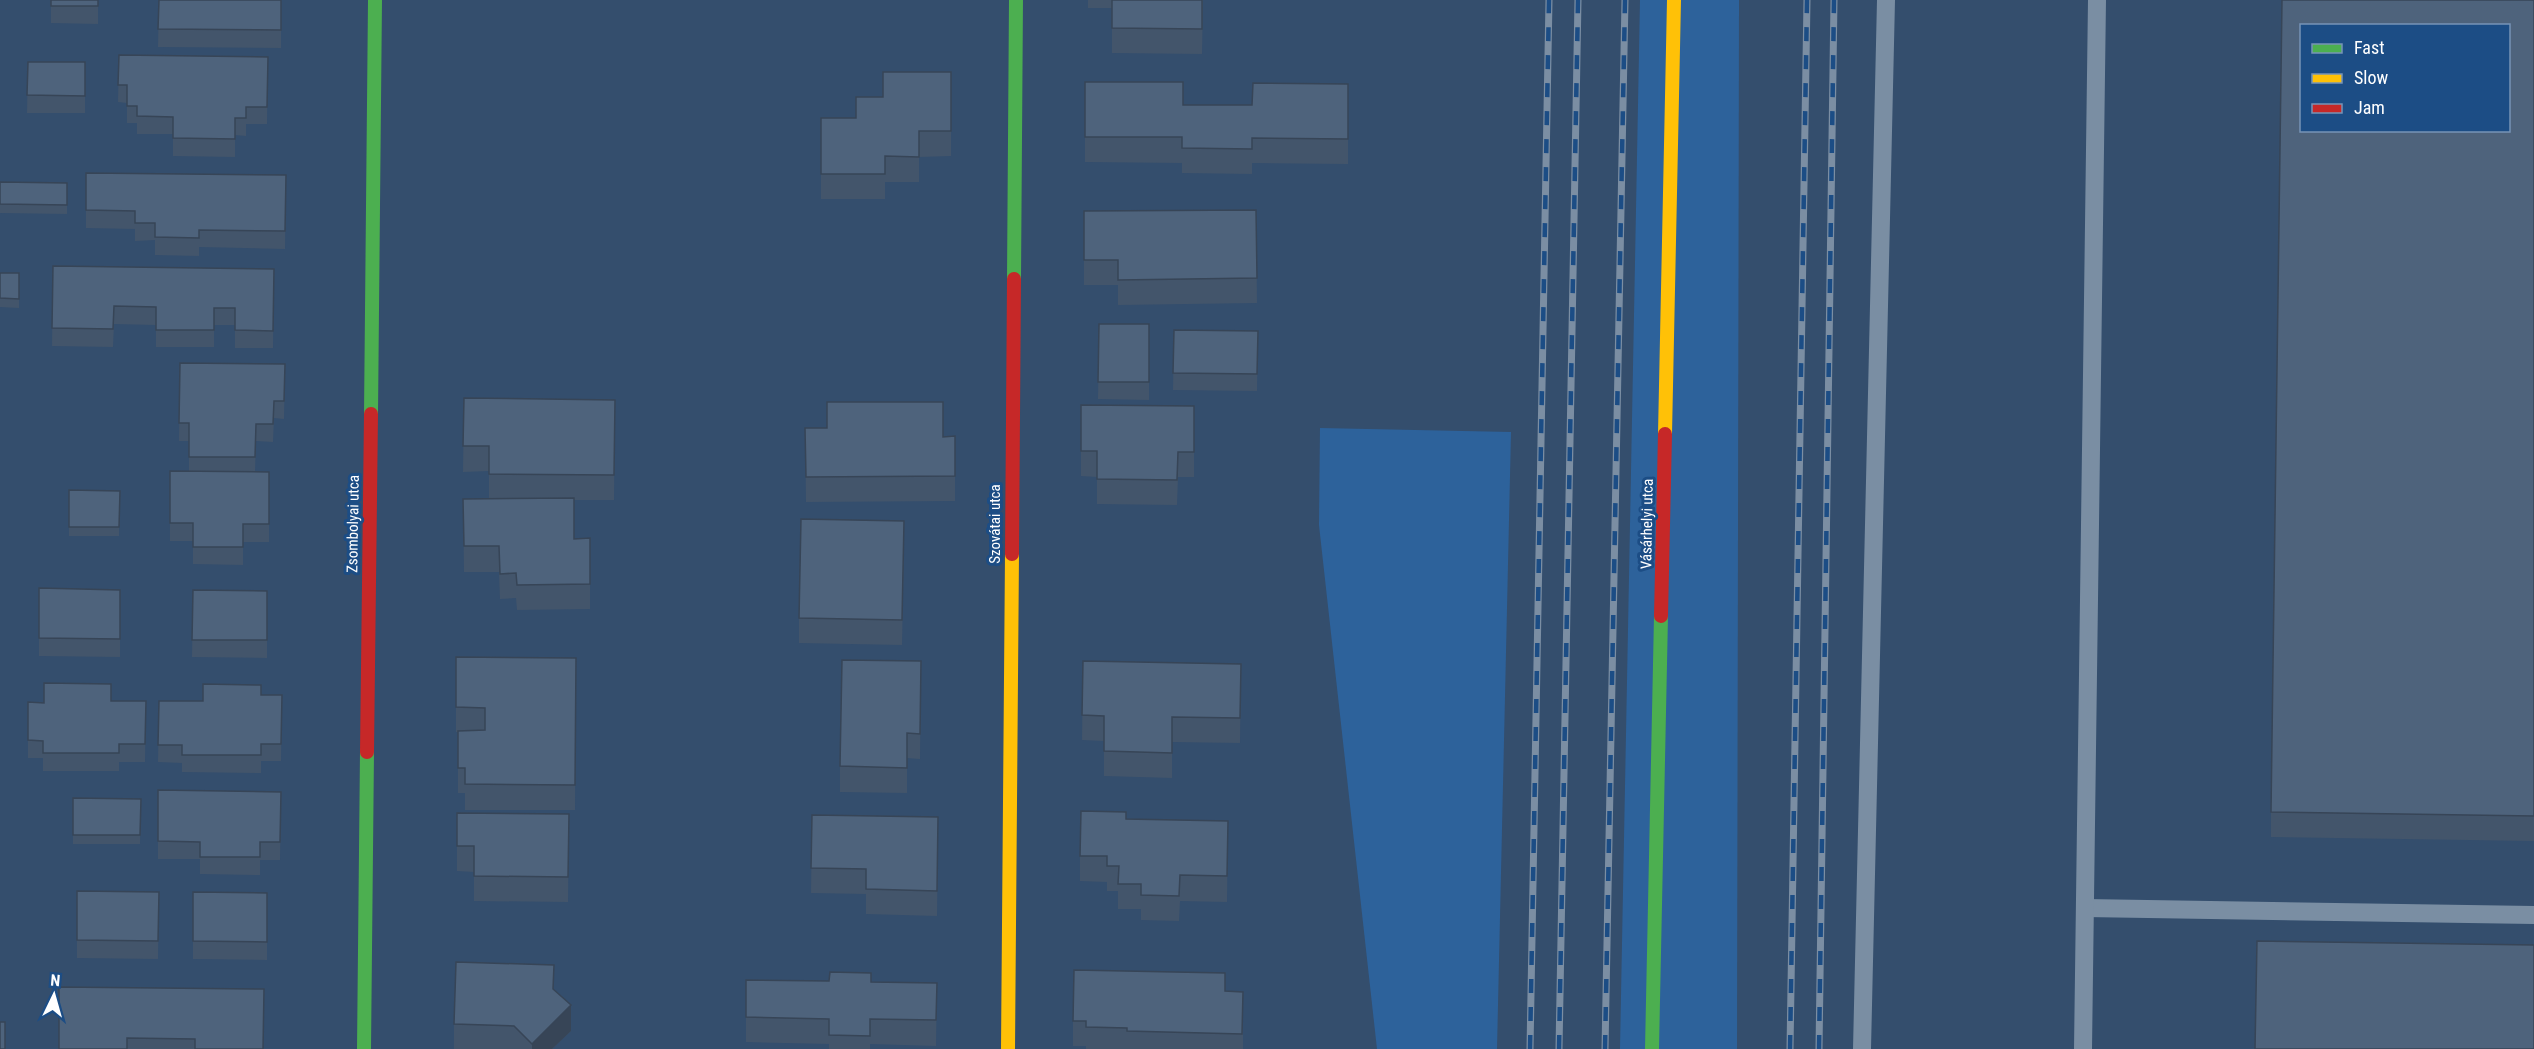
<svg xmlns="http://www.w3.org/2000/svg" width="2534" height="1049" viewBox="0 0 2534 1049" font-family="'Roboto Condensed',sans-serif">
	<rect width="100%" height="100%" fill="#344e6d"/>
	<g fill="#2d629b">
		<polygon points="1640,0 1739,0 1737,1049 1620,1049"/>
		<polygon points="1320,428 1511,432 1497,1049 1377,1049 1319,525"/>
	</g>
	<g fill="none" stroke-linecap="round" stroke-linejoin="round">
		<g stroke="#7a8ea3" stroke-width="18">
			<polyline points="2085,908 2534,915"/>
			<polyline points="1862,1049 1886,0"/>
			<polyline points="2083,1049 2097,0"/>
		</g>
		<g stroke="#4caf50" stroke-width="14">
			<polyline points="1014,279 1016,0"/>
			<polyline points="371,414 375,0"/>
			<polyline points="364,1049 367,752"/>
			<polyline points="1652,1049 1661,616"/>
		</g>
		<g stroke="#ffc107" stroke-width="14">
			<polyline points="1665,434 1674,0"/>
			<polyline points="1008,1049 1012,554"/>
		</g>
		<g stroke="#c62828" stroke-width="14">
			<polyline points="1012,554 1014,279"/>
			<polyline points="1661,616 1665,434"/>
			<polyline points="367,752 371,414"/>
		</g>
		<defs>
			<g id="rail">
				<polyline points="1530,1049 1549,0"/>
				<polyline points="1559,1049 1578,0"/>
				<polyline points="1605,1049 1625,0"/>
				<polyline points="1790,1049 1807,0"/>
				<polyline points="1819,1049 1834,0"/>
			</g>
		</defs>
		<use href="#rail" stroke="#7b8ea3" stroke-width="7"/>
		<use href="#rail" stroke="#1c4d85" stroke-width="4.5" stroke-dasharray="14" stroke-linecap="butt"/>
	</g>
	<g fill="#43556b">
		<polygon points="51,0 98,0 98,24 51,23"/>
		<polygon points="159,0 281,0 281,48 158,47"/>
		<polygon points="1088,0 1203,0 1202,54 1112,53 1112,8 1088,8"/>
		<polygon points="2534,0 2534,841 2271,837 2271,812"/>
		<polygon points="119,55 268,57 267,124 246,124 246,136 235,135 235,157 173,156 173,134 137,134 137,123 127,123 127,103 118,102"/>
		<polygon points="28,62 85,62 85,113 27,113"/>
		<polygon points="951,72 951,156 919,157 919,182 885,182 885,199 821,199 821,118 856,118 883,97"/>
		<polygon points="1085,82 1183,105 1252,105 1348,84 1348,164 1252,163 1252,174 1182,173 1182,163 1085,162"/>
		<polygon points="86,173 286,175 285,249 199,247 199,256 155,255 155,240 135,241 135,229 86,228"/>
		<polygon points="0,182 67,183 67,214 0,213"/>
		<polygon points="1256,210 1257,303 1118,305 1118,285 1084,285 1084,211"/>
		<polygon points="53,266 274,269 273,348 235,348 235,325 214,325 214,347 156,347 156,325 114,324 113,347 52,346"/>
		<polygon points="0,273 19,273 19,308 0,307"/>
		<polygon points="1099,324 1149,324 1149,400 1098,399"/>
		<polygon points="1174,330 1258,331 1257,391 1173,390"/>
		<polygon points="180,363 285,364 284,419 274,418 273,442 256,441 255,472 269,472 269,542 243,542 243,565 193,564 193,541 170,541 170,471 189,472 189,441 179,441"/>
		<polygon points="464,398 615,400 614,500 574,500 574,539 590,538 590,609 517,610 516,598 500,599 499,572 464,572 463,499 489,499 489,471 463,472"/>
		<polygon points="1081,405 1194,406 1194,477 1178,477 1177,505 1097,504 1097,477 1081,476"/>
		<polygon points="805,428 943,437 955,436 955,501 806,502"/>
		<polygon points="69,490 120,491 119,536 69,536"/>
		<polygon points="904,546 902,645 799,643 799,618"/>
		<polygon points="39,588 120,590 120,657 39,656"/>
		<polygon points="193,590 267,591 267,658 192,657"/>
		<polygon points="456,657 576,658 575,810 465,810 465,793 458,793 458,732 456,732"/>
		<polygon points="921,661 920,759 907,758 907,793 840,792 840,766"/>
		<polygon points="1083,661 1241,664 1240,743 1172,742 1172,778 1104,776 1104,741 1082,740"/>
		<polygon points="261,695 282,695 281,761 261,761 261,773 182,772 182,763 158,762 159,701 203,701"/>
		<polygon points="111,701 146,701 145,762 119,762 119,771 43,771 43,758 28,758 28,740"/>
		<polygon points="158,790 281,792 280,860 260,860 260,875 200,874 200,859 158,859"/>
		<polygon points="73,798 141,799 140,844 73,844"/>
		<polygon points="457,813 569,814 568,902 474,901 474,872 457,871"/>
		<polygon points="812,815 938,842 937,916 866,914 866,894 811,893"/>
		<polygon points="1126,819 1228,821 1227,902 1180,901 1179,921 1141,920 1141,909 1118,909 1118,891 1107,891 1107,882 1080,881 1080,856"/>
		<polygon points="77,891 159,892 158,959 77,958"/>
		<polygon points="193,892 267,893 267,960 193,959"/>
		<polygon points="746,980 937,983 936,1046 870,1044 870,1049 829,1049 829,1044 746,1042"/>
		<polygon points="59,987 263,1049 59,1049"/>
		<polygon points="554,989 571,1031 552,1049 454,1049 454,1024"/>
		<polygon points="1225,991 1243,992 1243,1049 1086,1049 1086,1046 1073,1046 1073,1021"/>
	</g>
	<polygon fill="#374557" points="571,1005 571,1031 552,1049 532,1049 532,1044"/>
	<g fill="#4e637c" stroke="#374557" stroke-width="1.5" fill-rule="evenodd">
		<rect x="51" y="0" width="47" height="6"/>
		<polygon points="159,0 281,0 281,30 158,29"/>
		<polygon points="1112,0 1202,0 1202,29 1112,28"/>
		<path d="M2282 0H2534V816L2271 812ZM2301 26H2508V130H2301Z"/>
		<polygon points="119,55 268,57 267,107 246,107 246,118 235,118 235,139 173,138 173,117 137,116 137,106 127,106 127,85 118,85"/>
		<polygon points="28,62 85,62 85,96 27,95"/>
		<polygon points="883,72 951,72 951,131 919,131 919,157 885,156 885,174 821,174 821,118 856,118 856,97 883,97"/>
		<polygon points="1085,82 1183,82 1183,105 1252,105 1253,83 1348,84 1348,139 1252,138 1252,149 1182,148 1182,137 1085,137"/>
		<polygon points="86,173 286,175 285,231 199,230 199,238 155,237 155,223 135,223 135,211 86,210"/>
		<polygon points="0,182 67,183 67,205 0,204"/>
		<polygon points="1256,210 1257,278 1118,280 1118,260 1084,260 1084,211"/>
		<polygon points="53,266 274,269 273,331 235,330 235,308 214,308 214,330 156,330 156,307 114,306 113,329 52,328"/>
		<polygon points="0,273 19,273 19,299 0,298"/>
		<polygon points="1099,324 1149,324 1149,382 1098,382"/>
		<polygon points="1174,330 1258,331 1257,374 1173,373"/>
		<polygon points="180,363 285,364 284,401 274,401 273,424 256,424 255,457 189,457 189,423 179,423"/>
		<polygon points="464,398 615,400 614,475 489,474 489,446 463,446"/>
		<polygon points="827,402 943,402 943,437 955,436 955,476 806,477 805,428 827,428"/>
		<polygon points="1081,405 1194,406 1194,452 1178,452 1177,480 1097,479 1097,451 1081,451"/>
		<polygon points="170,471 269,472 269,524 243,524 243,547 193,547 193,523 170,523"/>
		<polygon points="69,490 120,491 119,527 69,527"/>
		<polygon points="574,498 574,539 590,538 590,584 517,585 516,573 500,574 499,546 464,546 463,499"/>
		<polygon points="801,519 904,521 902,620 799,618"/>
		<polygon points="39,588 120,590 120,639 39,638"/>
		<polygon points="193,590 267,591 267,640 192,640"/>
		<polygon points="456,657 576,658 575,785 465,784 465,768 458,768 458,731 485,730 485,708 456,707"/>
		<polygon points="842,660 921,661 920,734 907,733 907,768 840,766"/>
		<polygon points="1083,661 1241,664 1240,718 1172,717 1172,753 1104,751 1104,716 1082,715"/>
		<polygon points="44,683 111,684 111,701 146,701 145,744 119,744 119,753 43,753 43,741 28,740 28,702 44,703"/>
		<polygon points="203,684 261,685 261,695 282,695 281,744 261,744 261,755 182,755 182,745 158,745 159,701 203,701"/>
		<polygon points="158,790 281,792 280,842 260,842 260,857 200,857 200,842 158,841"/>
		<polygon points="73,798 141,799 140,835 73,835"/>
		<polygon points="1081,811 1126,812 1126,819 1228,821 1227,876 1180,875 1179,896 1141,895 1141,884 1118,884 1119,866 1107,866 1107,856 1080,856"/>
		<polygon points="457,813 569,814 568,877 474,876 474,846 457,846"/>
		<polygon points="812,815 938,817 937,891 866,889 866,869 811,868"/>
		<polygon points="77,891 159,892 158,941 77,940"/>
		<polygon points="193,892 267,893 267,942 193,941"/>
		<polygon points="2257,941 2534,945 2534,1049 2255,1049"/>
		<polygon points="456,962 554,965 553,989 571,1005 532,1044 514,1026 454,1024"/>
		<polygon points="1074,970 1225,973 1225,991 1243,992 1242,1034 1127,1031 1127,1028 1086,1027 1086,1021 1073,1021"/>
		<polygon points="830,972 871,973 871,982 937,983 936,1020 870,1019 870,1036 829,1035 829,1019 746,1017 746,980 829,981"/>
		<polygon points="59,987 264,989 263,1049 195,1049 195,1039 127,1038 127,1049 59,1049"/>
		<rect x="0" y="1022" width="5" height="27"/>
	</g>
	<g text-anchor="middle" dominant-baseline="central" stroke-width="6" stroke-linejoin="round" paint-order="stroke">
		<g font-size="15" fill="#fff" stroke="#1c4d85">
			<text transform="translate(353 524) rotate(-89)">Zsombolyai utca</text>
			<text transform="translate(995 524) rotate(-90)">Szovátai utca</text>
			<text transform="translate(1647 524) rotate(-89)">Vásárhelyi utca</text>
		</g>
	</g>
	<rect x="2300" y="24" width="210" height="108" fill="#1c4d85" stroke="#7794b6" stroke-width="1.5"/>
	<rect x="2312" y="44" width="30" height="9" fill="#4caf50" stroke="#7794b6" stroke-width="1.5"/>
	<text x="2354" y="54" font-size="18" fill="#ffffff">Fast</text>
	<rect x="2312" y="74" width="30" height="9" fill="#ffc107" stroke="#7794b6" stroke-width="1.5"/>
	<text x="2354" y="84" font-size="18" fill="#ffffff">Slow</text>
	<rect x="2312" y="104" width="30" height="9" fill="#c62828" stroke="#7794b6" stroke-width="1.5"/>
	<text x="2354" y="114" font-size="18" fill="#ffffff">Jam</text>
	<g transform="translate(54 995) rotate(5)" stroke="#1c4d85" stroke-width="4.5" paint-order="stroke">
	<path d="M0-4.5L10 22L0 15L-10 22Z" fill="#ffffff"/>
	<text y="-9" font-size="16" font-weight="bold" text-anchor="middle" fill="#ffffff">N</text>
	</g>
</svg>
